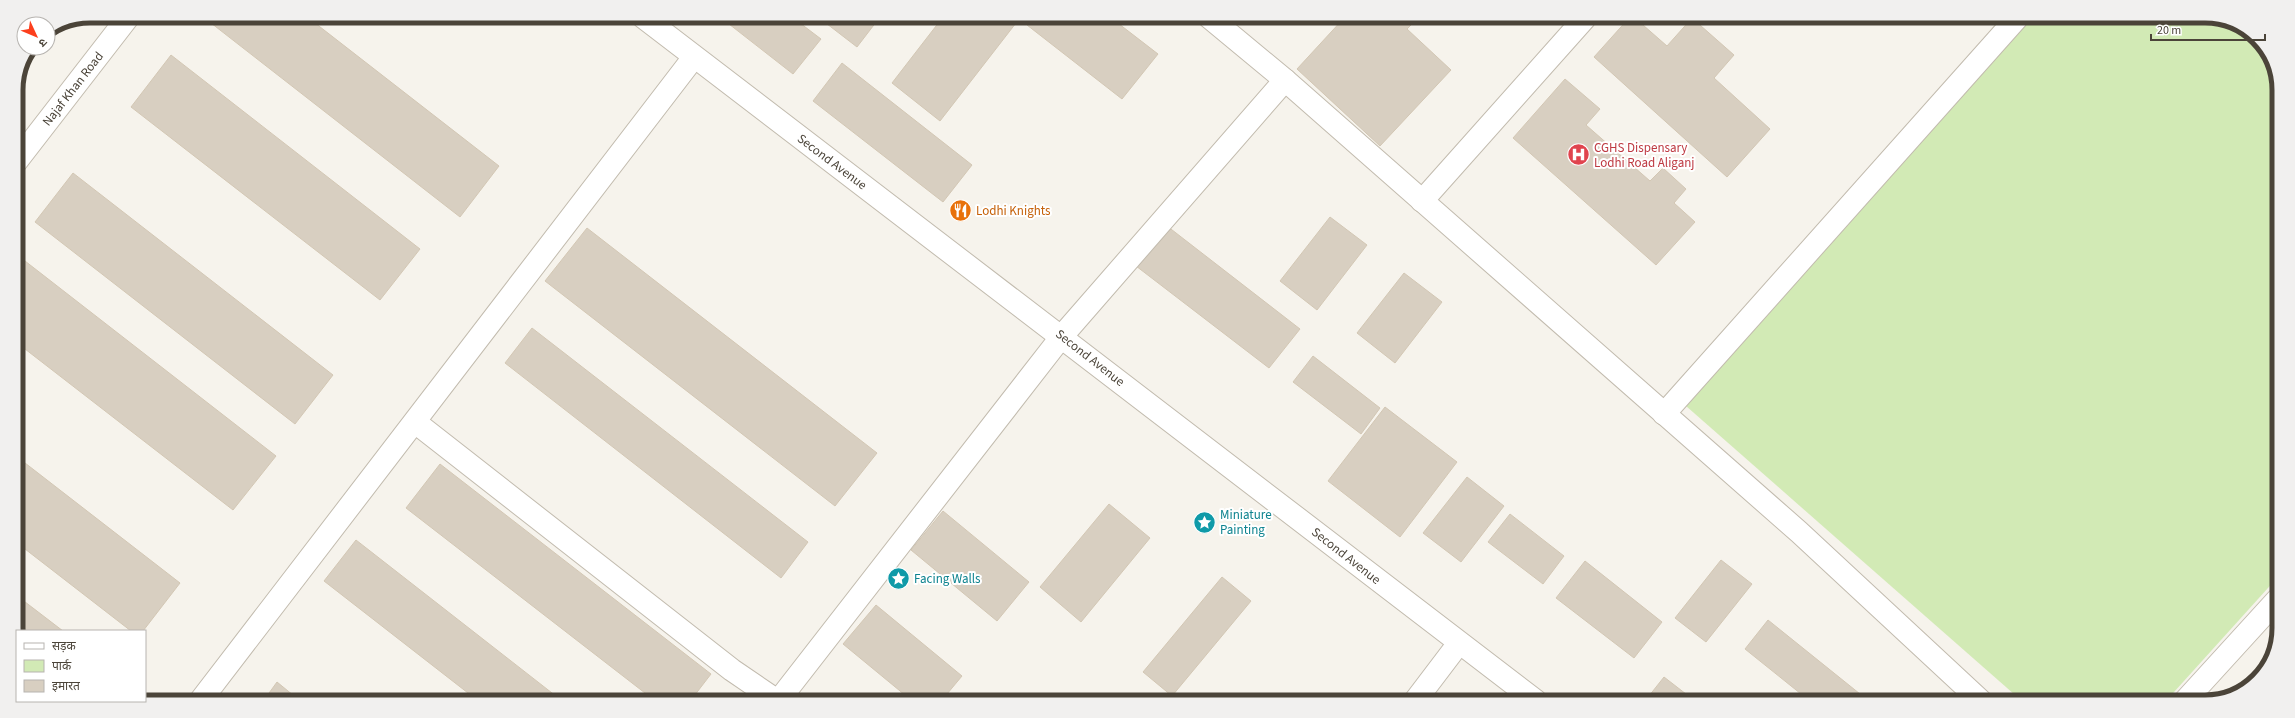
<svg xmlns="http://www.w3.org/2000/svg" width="2295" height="718" viewBox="0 0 2295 718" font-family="'Source Sans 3','Noto Sans Devanagari',sans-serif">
	<rect width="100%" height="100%" fill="#f6f3ec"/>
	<polygon fill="#d2eab5" points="2026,18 2224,19 2261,41 2279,85 2277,578 2165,702 2023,702 1686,406"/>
	<g fill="#d8cfc1" stroke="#d3c7b4">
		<polygon points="202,16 306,16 499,166 460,217"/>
		<polygon points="720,17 792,17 821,39 793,74"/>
		<polygon points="818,17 880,17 857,47"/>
		<polygon points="943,17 1009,17 1016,23 940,121 892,83"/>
		<polygon points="1032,17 1110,17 1158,54 1122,99 1027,25"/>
		<polygon points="1344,18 1418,18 1407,29 1451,70 1380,146 1297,69"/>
		<polygon points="1629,18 1635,18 1667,46 1692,18 1734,55 1714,78 1770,129 1727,177 1594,57"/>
		<polygon points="171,55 420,249 380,300 131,107"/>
		<polygon points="842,63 972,165 943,202 813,101"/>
		<polygon points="1565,79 1600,109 1586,125 1650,181 1663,168 1686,189 1674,203 1695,222 1656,265 1513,138"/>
		<polygon points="73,173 333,375 295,424 35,222"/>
		<polygon points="1330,217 1367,245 1317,310 1280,281"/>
		<polygon points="1167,226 1300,329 1269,368 1136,266"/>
		<polygon points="587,228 877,453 835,506 545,281"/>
		<polygon points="16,254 276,456 233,510 16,342"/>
		<polygon points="1404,273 1442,302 1395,363 1357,333"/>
		<polygon points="532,328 808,542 781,578 505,363"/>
		<polygon points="1313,356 1380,408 1361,434 1293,382"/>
		<polygon points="1385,407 1457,462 1400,537 1328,481"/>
		<polygon points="16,456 180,583 143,631 131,631 16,542"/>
		<polygon points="440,464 711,674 691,700 654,700 406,508"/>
		<polygon points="1467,477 1504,506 1461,562 1423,533"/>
		<polygon points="1109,504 1150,538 1081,622 1040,587"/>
		<polygon points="943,511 1029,582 997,621 911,550"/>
		<polygon points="1510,514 1564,556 1543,584 1488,542"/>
		<polygon points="356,540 561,700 477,700 324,581"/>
		<polygon points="1721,560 1752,584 1706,642 1675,618"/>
		<polygon points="1585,561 1662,622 1634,658 1556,598"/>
		<polygon points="1222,577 1251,601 1172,696 1143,672"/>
		<polygon points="16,595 63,631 17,631 17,635"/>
		<polygon points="876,605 962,676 942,700 911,700 843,644"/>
		<polygon points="1768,620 1870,702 1811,702 1745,649"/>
		<polygon points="1664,677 1695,701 1645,701"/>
		<polygon points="277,682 299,700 264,700"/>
	</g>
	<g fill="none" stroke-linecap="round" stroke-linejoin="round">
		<defs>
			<g id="minor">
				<polyline points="643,17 1536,701"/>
				<polyline points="1209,17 1285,80 1799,532 1982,702"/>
				<polyline points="16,162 129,16"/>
				<polyline points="1422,201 1585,18"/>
				<polyline points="1664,414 2017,18"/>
				<polyline points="415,422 732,670 776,700"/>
				<polyline points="201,700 694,57"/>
				<polyline points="779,700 1062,336 1285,80"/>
				<polyline points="1415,701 1459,643"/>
				<polyline points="2184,702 2277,600"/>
			</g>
		</defs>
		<use href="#minor" stroke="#c2bbae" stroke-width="24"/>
		<use href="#minor" stroke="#fff" stroke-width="22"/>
	</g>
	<defs>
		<symbol id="hospital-disc" viewBox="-11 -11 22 22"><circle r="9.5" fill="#e0444e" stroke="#fff"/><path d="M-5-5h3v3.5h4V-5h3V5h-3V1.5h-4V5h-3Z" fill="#fff"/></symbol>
		<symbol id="restaurant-disc" viewBox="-11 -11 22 22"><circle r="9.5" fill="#e8710a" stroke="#fff"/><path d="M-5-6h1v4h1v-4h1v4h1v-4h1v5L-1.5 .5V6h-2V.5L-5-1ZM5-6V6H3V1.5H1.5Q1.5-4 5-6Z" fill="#fff"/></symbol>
		<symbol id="sight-disc" viewBox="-11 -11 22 22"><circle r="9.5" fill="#0f9aa8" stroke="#fff"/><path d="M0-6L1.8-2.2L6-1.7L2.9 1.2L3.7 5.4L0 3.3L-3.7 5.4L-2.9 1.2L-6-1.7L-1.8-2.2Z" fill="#fff"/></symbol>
	</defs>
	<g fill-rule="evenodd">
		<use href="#hospital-disc" x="1566" y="142" width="25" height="25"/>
		<use href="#restaurant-disc" x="948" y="198" width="25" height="25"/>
		<use href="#sight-disc" x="1192" y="510" width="25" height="25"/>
		<use href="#sight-disc" x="886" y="566" width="25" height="25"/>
	</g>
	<g text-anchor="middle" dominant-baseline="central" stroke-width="4" stroke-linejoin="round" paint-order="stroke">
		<g font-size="13" fill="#4b4439" stroke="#fff">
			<text transform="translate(73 89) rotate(-52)">Najaf Khan Road</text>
			<text transform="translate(832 162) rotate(37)">Second Avenue</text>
			<text transform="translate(1090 358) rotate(38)">Second Avenue</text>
			<text transform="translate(1346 556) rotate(38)">Second Avenue</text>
		</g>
		<g font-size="13" fill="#be3a42" stroke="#fff" text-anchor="start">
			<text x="1594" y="148">CGHS Dispensary<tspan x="1594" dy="15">Lodhi Road Aliganj</tspan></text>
		</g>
		<g font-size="13" fill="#c56008" stroke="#fff" text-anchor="start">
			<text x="976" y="211">Lodhi Knights</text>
		</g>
		<g font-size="13" fill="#0d838f" stroke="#fff" text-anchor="start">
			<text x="1220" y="515">Miniature<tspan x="1220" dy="15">Painting</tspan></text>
			<text x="914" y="579">Facing Walls</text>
		</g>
	</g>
	<path d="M0 0H2295V718H0ZM90 23H2205A67 67 0 0 1 2272 90V628A67 67 0 0 1 2205 695H90A67 67 0 0 1 23 628V90A67 67 0 0 1 90 23Z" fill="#f1f0ef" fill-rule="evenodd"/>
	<path fill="none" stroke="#4b4439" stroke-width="5" d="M90 23H2205A67 67 0 0 1 2272 90V628A67 67 0 0 1 2205 695H90A67 67 0 0 1 23 628V90A67 67 0 0 1 90 23Z"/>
	<rect x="16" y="630" width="130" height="72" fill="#ffffff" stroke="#b7b4b0"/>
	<rect x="24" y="643" width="20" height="6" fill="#ffffff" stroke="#b7b4b0"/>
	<text x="52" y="650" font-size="12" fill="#4b4439">सड़क</text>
	<rect x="24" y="660" width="20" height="12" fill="#d2eab5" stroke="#b7b4b0"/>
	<text x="52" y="670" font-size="12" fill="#4b4439">पार्क</text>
	<rect x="24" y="680" width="20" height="12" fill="#d8cfc1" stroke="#b7b4b0"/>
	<text x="52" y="690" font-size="12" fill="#4b4439">इमारत</text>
	<g transform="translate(36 36) rotate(134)"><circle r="19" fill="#ffffff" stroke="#b7b4b0"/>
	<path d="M0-3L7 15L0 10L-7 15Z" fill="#fc3f1d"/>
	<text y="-6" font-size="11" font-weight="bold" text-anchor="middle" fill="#4b4439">उ</text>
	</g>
	<path d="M2151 34v6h114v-6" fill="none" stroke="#4b4439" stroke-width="2"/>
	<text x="2157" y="34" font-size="12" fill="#4b4439" stroke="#ffffff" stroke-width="3" paint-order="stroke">20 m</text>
</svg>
